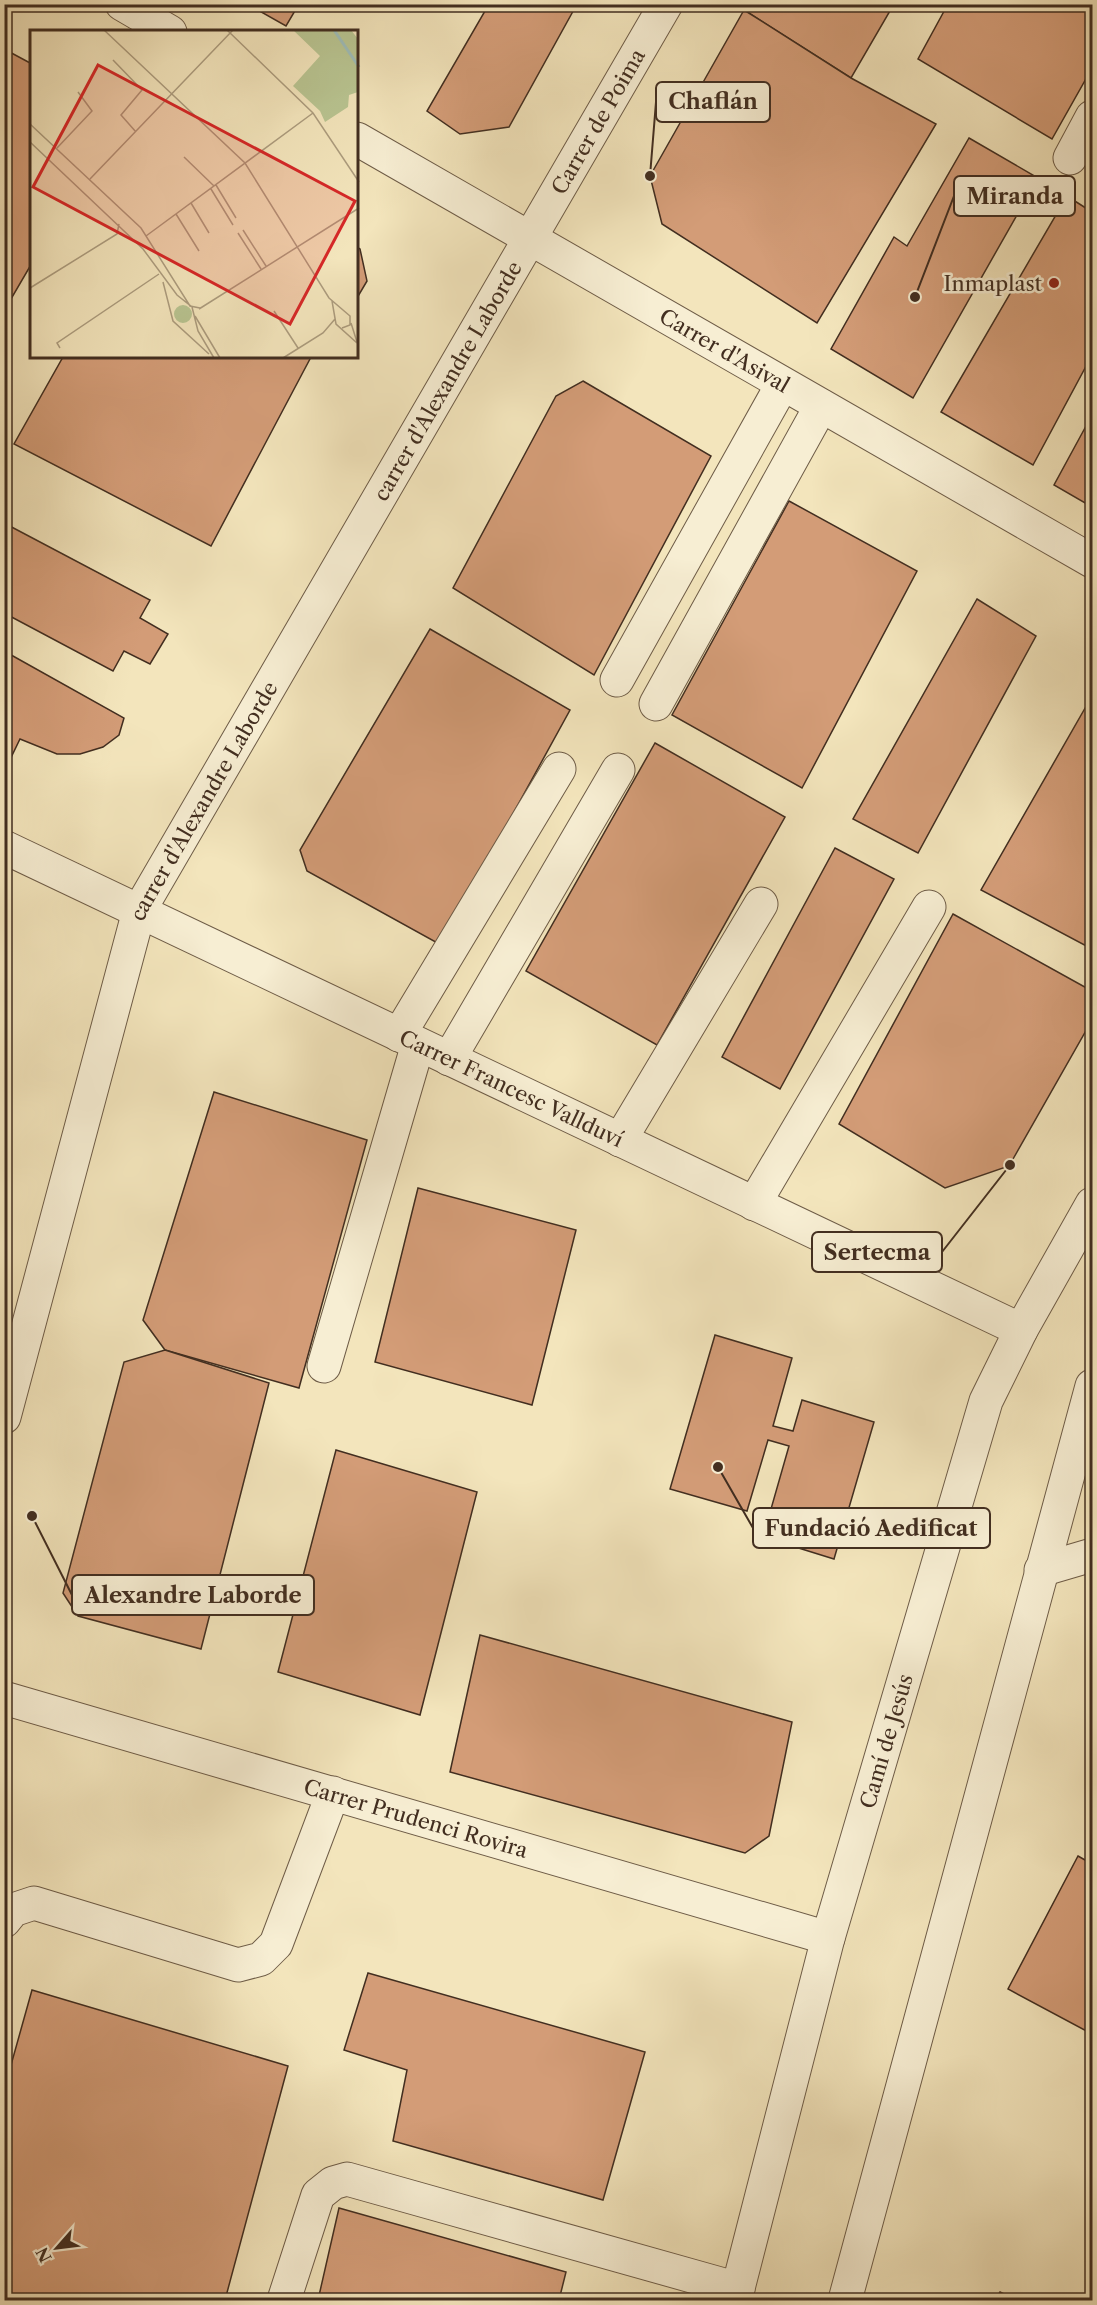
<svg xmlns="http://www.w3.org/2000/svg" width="1097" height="2305" viewBox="0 0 1097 2305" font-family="'Libre Caslon Text',serif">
	<rect width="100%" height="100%" fill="#f3e5bc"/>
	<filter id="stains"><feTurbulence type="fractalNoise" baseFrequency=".00333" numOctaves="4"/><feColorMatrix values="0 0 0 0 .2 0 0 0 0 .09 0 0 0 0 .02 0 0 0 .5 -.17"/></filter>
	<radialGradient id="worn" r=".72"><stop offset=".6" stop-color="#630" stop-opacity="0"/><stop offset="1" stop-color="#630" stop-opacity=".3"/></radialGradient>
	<g fill="#d39c77" stroke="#422e20" stroke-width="1.5">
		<polygon points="247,4 299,4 286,26"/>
		<polygon points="489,4 577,4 509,127 460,134 427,111"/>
		<polygon points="747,4 894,4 851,78 744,10"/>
		<polygon points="948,4 1092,4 1092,68 1052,139 918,59"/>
		<polygon points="744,10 851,78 936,124 817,323 662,224 650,176"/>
		<polygon points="4,49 32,64 32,263 4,311"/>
		<polygon points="969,138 1038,178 913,398 831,349 894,237 907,246"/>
		<polygon points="1067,196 1092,212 1092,355 1033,465 941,412"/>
		<polygon points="357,247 360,249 367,281 357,298"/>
		<polygon points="63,357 311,357 211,546 14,444"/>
		<polygon points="583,381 711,456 594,675 453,588 556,396"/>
		<polygon points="1092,415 1092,507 1054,485"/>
		<polygon points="789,501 917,571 802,788 672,715"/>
		<polygon points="4,523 150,600 140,618 168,634 150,664 124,651 113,671 4,613"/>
		<polygon points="977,599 1036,636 918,853 853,819"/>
		<polygon points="430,629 570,710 441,945 307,871 300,850"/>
		<polygon points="4,651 124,718 119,735 103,747 80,754 57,754 20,739 4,772"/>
		<polygon points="1092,696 1092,949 981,890"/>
		<polygon points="655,743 785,817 657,1045 526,971"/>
		<polygon points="835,848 894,879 780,1089 722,1057"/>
		<polygon points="953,914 1092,991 1092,1020 1009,1166 945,1188 839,1124"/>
		<polygon points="214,1092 367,1140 299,1388 165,1350 143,1320"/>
		<polygon points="418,1188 576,1230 532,1405 375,1362"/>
		<polygon points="715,1335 792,1358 773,1426 793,1431 802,1400 874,1422 834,1559 763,1537 789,1446 768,1440 747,1511 670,1489"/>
		<polygon points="165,1350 269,1383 201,1649 78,1616 63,1593 124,1362"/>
		<polygon points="336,1450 477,1492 420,1715 278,1672"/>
		<polygon points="480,1635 792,1722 769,1836 745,1853 450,1772"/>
		<polygon points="1078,1856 1092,1864 1092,2034 1008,1989"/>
		<polygon points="368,1973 645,2052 603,2200 393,2141 407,2070 344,2050"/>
		<polygon points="32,1990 288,2066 225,2300 4,2300 4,2090"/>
		<polygon points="339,2208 566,2272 559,2300 318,2300"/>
		<polygon points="1000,2292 1016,2300 995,2300"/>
	</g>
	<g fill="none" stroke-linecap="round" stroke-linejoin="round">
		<defs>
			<g id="minor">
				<polyline points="122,4 170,32"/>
				<path id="s1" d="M357 139 1092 561"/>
				<polyline points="1070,158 1092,117"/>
				<polyline points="617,680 782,385"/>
				<polyline points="656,704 821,406"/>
				<path id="s2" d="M4 847 1021 1330"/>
				<polyline points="399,1035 559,769"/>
				<polyline points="449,1059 618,770"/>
				<polyline points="620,1140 761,904"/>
				<polyline points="754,1204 929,907"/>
				<polyline points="324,1366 418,1044"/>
				<path id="s3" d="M4 1417 139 911 666 4"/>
				<polyline points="1041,1570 1092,1555"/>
				<path id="s4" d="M4 1698 828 1938"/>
				<polyline points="4,1921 13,1910 34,1903 238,1965 261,1959 276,1944 333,1793"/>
				<polyline points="284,2300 318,2195 333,2183 347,2179 738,2289"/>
				<path id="s5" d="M735 2300 828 1938 986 1401 1021 1330 1092 1204"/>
				<polyline points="845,2300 1092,1386"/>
			</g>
		</defs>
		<use href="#minor" stroke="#6e5c47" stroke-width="35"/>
		<use href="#minor" stroke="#f7eed3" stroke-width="33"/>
	</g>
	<circle fill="#8f2418" stroke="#f7eed3" stroke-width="2" cx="1054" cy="283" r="6"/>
	<g text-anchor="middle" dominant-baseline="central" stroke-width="5" stroke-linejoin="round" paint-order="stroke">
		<g font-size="21" fill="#422e20" stroke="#f7eed3">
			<text stroke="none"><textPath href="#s3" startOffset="1437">Carrer de Poima</textPath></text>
			<text stroke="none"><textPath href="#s1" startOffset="424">Carrer d'Asival</textPath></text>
			<text stroke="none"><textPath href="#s3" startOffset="1137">carrer d'Alexandre Laborde</textPath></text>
			<text stroke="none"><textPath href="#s3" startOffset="651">carrer d'Alexandre Laborde</textPath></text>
			<text stroke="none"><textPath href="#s2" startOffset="562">Carrer Francesc Vallduví</textPath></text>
			<text stroke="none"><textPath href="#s5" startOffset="579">Camí de Jesús</textPath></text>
			<text stroke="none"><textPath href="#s4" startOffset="429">Carrer Prudenci Rovira</textPath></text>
		</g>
		<g font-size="21" fill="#422e20" stroke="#f7eed3" text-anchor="end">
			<text x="1042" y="283">Inmaplast</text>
		</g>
	</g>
	<g transform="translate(30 30)">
		<rect width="328" height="328" fill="#f3e5bc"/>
		<path d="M263 0H321L328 9V62L319 65 318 77 295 92 290 81 263 56 290 26ZM144 284a9 9 0 1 1 18 0a9 9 0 1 1-18 0Z" fill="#b9c592"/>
		<path fill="none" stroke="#9ebdb9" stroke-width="3" d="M304 0 329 37"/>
		<path fill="none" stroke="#ac9c7e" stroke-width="1.5" d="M74 0 215 133 299 268 320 286V295L312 298M197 0 283 83 329 152M83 30 112 60 91 85 106 102M0 94 111 198 160 276 170 278M0 112 113 219 147 265 162 277 168 301 184 328M27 118 62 81 48 62M154 127 184 156M60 149 203 0M186 155 206 188M181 159 203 195M161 173 179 203M146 184 169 221M213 200 236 236M208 203 231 239M116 206 283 83M133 252 143 291 179 324M0 258 87 204 89 194M302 271 306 294 327 313M169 279 329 178M244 281 268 318M165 286 190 328M321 293 327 312M30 318 27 313 129 244M253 328 293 303 305 289"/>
		<path fill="#d62828" fill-opacity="0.15" stroke="#d62828" stroke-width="3" d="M68 35 325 171 260 294 3 157Z"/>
		<rect width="328" height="328" fill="none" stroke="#422e20" stroke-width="3"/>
	</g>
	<path fill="none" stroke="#422e20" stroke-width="2" d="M650 176L656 102M915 297L954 196M1010 1165L942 1252M718 1467L753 1528M32 1516L72 1595"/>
	<g fill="#422e20" stroke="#f7eed3" stroke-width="2">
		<circle cx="650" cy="176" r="6"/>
		<circle cx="915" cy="297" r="6"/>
		<circle cx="1010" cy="1165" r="6"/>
		<circle cx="718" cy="1467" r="6"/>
		<circle cx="32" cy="1516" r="6"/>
	</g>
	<g fill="#f7eed3" stroke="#422e20" stroke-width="2">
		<rect x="656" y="82" width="114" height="40" rx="6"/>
		<rect x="954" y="176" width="121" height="40" rx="6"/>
		<rect x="812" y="1232" width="130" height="40" rx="6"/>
		<rect x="753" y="1508" width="237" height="40" rx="6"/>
		<rect x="72" y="1575" width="242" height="40" rx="6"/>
	</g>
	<g font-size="22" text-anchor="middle" font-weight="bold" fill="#422e20">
		<text x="713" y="109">Chaflán</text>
		<text x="1015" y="204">Miranda</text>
		<text x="877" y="1260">Sertecma</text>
		<text x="871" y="1536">Fundació Aedificat</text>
		<text x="193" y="1603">Alexandre Laborde</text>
	</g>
	<rect width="1097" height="2305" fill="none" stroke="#f3e5bc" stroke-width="24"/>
	<rect x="6" y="6" width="1085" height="2293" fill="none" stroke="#422e20" stroke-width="3"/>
	<rect x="12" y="12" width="1073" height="2281" fill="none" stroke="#422e20" stroke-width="1.5"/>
	<g transform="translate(57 2248) rotate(242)" stroke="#f7eed3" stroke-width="4.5" paint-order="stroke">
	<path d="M0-4.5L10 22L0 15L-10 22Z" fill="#422e20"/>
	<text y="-9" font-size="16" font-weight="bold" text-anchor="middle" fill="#422e20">N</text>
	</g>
	<rect width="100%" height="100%" filter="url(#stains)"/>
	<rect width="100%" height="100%" fill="url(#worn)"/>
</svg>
